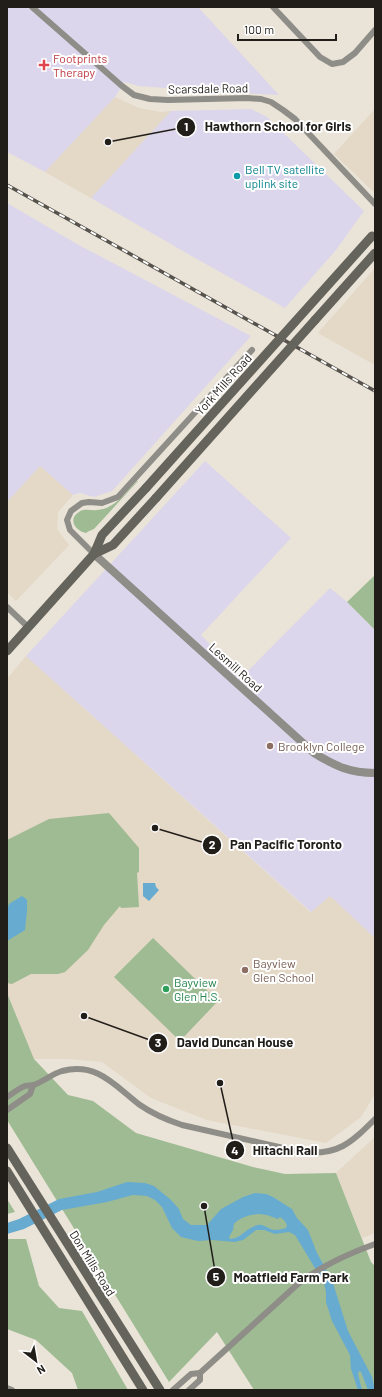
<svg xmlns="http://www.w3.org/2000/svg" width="382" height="1397" viewBox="0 0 382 1397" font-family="Barlow,sans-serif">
	<rect width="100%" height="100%" fill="#eae3d7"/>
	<g fill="#e4d8c6">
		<polygon points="115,97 139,108 160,112 171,111 91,198 45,172"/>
		<polygon points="375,109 375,193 334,154"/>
		<polygon points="375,268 375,365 318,333"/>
		<polygon points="40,466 73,495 58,512 57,529 69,545 16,601 7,592 7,502"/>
		<polygon points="26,656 310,912 330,896 375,938 375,1094 361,1117 326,1143 207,1120 151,1098 102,1062 69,1059 34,1059 7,993 7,679"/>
		<polygon points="375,1137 375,1233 362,1238 336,1173"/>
	</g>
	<g fill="#dcd6ec">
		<polygon points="7,7 198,7 279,95 219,92 139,86 124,82 115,97 45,172 7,152"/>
		<polygon points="251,109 267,117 364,211 336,250 285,308 195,258 91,198 171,111"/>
		<polygon points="7,203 77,244 251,336 112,491 94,497 80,493 73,495 40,466 7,502"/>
		<polygon points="205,461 291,538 201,635 242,677 330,588 347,602 375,630 375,938 330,896 311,912 26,656"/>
	</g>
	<g fill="#9fbb93">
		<path d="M137 481H138L94 529 87 532V533C76 532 67 519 79 512 84 508 91 511 97 510 115 509 126 492 137 481Z"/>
		<polygon points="375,575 375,630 347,602"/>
		<polygon points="109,813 139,848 139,872 137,873 139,907 121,908 120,906 104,925 88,950 65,972 58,974 31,974 12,984 7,983 7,840 49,819"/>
		<polygon points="153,938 218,1001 180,1041 114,977"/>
		<polygon points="7,993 34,1059 68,1095 93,1101 136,1133 253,1167 285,1174 336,1173 371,1262 375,1266 375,1390 254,1390 217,1332 169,1382 7,1120"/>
		<polygon points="7,1199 15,1212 7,1214"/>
		<polygon points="7,1239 26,1239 39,1286 59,1308 82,1311 128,1390 78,1390 72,1373 36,1340 7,1329"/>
	</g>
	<g fill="#67abd1" fill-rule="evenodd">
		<polygon points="143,883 155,883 156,887 159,890 149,901 143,896"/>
		<polygon points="22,896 27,900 27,911 25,930 7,941 7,910 9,904"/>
		<path d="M127 1182 145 1183 154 1186 171 1200 179 1209 183 1219 191 1225H207L221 1209 243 1197 255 1193 266 1194 273 1197 292 1209 297 1218 308 1230 317 1253 332 1280 348 1331 372 1377 375 1390H368L361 1372 359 1371 358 1374 362 1390H358L351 1369 350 1355 332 1321 326 1302V1292L324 1283 295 1235 289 1232 275 1234 264 1230H256L243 1240 235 1242 212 1240 198 1241 181 1237 172 1228 162 1207 155 1200 147 1196 133 1195 107 1202 62 1210 24 1229 7 1234V1223L19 1219 59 1199 97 1192ZM259 1214 267 1215 278 1219 280 1217 284 1220 287 1225 286 1228C283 1229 277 1230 274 1230 268 1229 264 1224 258 1225 247 1227 241 1239 230 1239L229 1237 233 1230 234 1224C240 1217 250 1215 259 1214Z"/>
	</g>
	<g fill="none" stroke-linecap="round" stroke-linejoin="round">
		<g stroke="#8e8d87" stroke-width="6">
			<polyline points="32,7 122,86 134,95 150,99 168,100 247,98 261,99 271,102 283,110 295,119 375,204"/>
			<polyline points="273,7 320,57 332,64 343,62 355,53 375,30"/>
			<polyline points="94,554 70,530 67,520 71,511 82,503 89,502 102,503 118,497 252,350"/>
			<polyline points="7,607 28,627"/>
			<path d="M7 1097C12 1094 19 1088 25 1086 28 1085 31 1086 34 1085 44 1081 52 1074 62 1071 98 1062 115 1086 140 1105 153 1114 167 1120 182 1125L301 1152C338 1156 351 1143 375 1119"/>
			<polyline points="7,1110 30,1094 33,1085"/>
			<polyline points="7,1388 12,1390"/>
			<path d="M173 1390 191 1374 200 1373 299 1283C323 1265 347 1254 375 1244"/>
			<polyline points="189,1390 200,1380 200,1373"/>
		</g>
		<path stroke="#8e8d87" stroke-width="8" d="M94 554 314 753C335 766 350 773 375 773"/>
		<g stroke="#65645c" stroke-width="9">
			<polyline points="315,320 375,253"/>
			<polyline points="94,554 113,545 156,498"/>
			<polyline points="7,651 94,554 102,535 146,488"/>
			<polyline points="7,1148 160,1390"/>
			<polyline points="7,1171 143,1390"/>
		</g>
		<defs>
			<polyline id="rail" points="7,185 375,391"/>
		</defs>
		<use href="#rail" stroke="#56524c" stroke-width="3.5"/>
		<use href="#rail" stroke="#fff" stroke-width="2" stroke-dasharray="6" stroke-linecap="butt"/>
		<g stroke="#65645c" stroke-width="9">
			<polyline points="146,488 372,236"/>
			<polyline points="156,498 315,320"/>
		</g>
	</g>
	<path fill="#e0444e" stroke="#fff" stroke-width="1.5" d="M42 59h4v4h4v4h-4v4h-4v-4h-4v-4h4z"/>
	<circle fill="#0f9aa8" stroke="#fff" stroke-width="1.5" cx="237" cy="176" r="4"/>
	<g fill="#8d6e63" stroke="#fff" stroke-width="1.5">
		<circle cx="270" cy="746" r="4"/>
		<circle cx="245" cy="970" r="4"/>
	</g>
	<circle fill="#2e9e5b" stroke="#fff" stroke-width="1.5" cx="166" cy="989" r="4"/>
	<g text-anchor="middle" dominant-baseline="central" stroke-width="4" stroke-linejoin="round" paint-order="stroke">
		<g font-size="12" fill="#be3a42" stroke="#fff" text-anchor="start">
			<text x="53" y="58">Footprints<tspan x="53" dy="14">Therapy</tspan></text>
		</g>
		<g font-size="12" fill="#211e1a" stroke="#fff">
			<text transform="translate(208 88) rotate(-1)">Scarsdale Road</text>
			<text transform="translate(223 384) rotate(-48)">York Mills Road</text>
			<text transform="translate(236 667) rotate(42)">Lesmill Road</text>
			<text transform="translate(93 1263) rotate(58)">Don Mills Road</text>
		</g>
		<g font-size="12" fill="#0d838f" stroke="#fff" text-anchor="start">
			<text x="245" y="169">Bell TV satellite<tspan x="245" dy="14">uplink site</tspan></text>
		</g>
		<g font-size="12" fill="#785e54" stroke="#fff" text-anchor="start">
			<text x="278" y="746">Brooklyn College</text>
			<text x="253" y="963">Bayview<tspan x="253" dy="14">Glen School</tspan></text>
		</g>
		<g font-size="12" fill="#27864d" stroke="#fff" text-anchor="start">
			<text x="174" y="982">Bayview<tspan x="174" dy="14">Glen H.S.</tspan></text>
		</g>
	</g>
	<path fill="none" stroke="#211e1a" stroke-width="1.5" d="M108 142L186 127M155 828L212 845M84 1016L158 1043M220 1083L235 1150M204 1206L216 1277"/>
	<g fill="#211e1a" stroke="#fff" stroke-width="1.5">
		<circle cx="108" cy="142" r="4"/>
		<circle cx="155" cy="828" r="4"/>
		<circle cx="84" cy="1016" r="4"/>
		<circle cx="220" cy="1083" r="4"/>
		<circle cx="204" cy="1206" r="4"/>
		<circle cx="186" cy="127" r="10"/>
		<circle cx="212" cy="845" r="10"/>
		<circle cx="158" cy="1043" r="10"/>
		<circle cx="235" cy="1150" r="10"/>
		<circle cx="216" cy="1277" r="10"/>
	</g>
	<g font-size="12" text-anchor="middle" font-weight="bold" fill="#fff">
		<text x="186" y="131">1</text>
		<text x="212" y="849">2</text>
		<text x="158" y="1047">3</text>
		<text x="235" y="1155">4</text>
		<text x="216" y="1281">5</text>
	</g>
	<g font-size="13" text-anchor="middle" font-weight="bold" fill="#211e1a" stroke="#fff" stroke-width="4" stroke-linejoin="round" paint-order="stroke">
		<text x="278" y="131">Hawthorn School for Girls</text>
		<text x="286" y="849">Pan Pacific Toronto</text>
		<text x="235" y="1047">David Duncan House</text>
		<text x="285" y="1155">Hitachi Rail</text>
		<text x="291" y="1282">Moatfield Farm Park</text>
	</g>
	<rect width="382" height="1397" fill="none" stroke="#211e1a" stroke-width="16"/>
	<g transform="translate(36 1361) rotate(149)" stroke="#ffffff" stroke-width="3" paint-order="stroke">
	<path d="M0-3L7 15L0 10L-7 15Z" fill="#211e1a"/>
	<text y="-6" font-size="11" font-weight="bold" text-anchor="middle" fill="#211e1a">N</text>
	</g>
	<path d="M238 34v6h98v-6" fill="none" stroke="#211e1a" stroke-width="2"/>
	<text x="244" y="34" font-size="12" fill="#211e1a" stroke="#ffffff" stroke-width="3" paint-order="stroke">100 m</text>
</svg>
